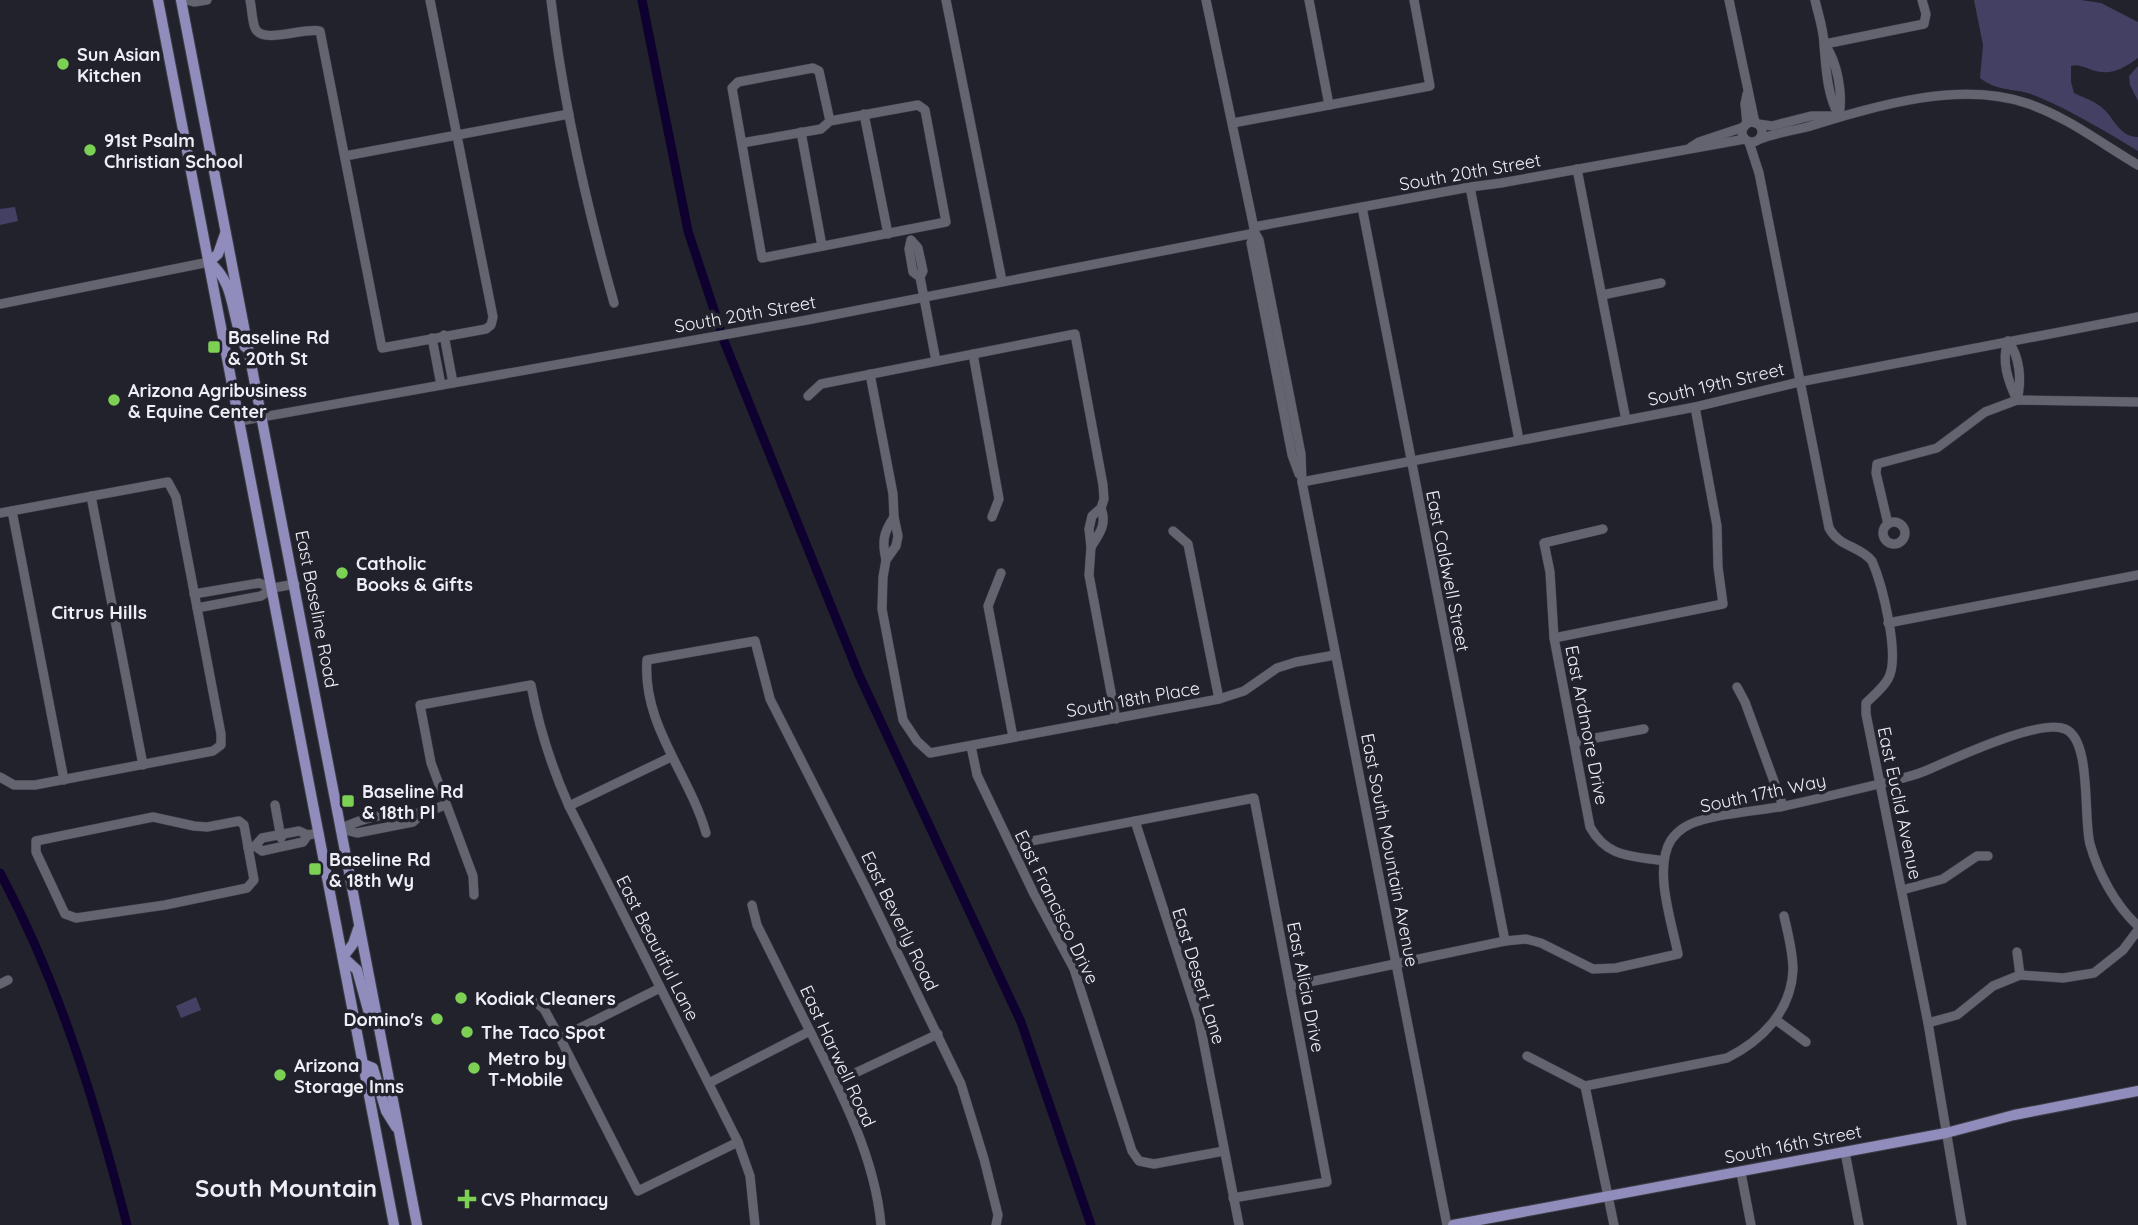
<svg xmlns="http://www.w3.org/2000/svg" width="2138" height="1225" viewBox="0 0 2138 1225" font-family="Quicksand,sans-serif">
	<rect width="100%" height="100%" fill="#22222d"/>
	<g fill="#434063">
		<path d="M1974 0H2081L2101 3 2138 22V58C2120 71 2108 77 2087 68 2080 66 2077 64 2071 66V82L2074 93C2082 97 2092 100 2100 106 2114 116 2118 137 2138 137V151C2105 131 2072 111 2036 96 2015 87 1999 93 1980 78L1983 45Z"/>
		<polygon points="2138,66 2138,101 2130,85 2129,76"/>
		<polygon points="15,207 18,221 0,225 0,209"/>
		<polygon points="196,997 201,1010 181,1018 176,1006"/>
	</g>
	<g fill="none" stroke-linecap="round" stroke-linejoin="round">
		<g stroke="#0e0130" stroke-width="9">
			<polyline points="642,0 688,231 720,328"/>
			<polyline points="724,341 859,675 1021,1022 1091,1225"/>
			<path d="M0 873C59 983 96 1104 127 1225"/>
		</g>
		<defs>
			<g id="minor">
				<polyline points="186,0 194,2 207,0"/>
				<path d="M250 0C252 9 252 21 255 28 262 45 304 27 320 31L382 348 486 329 491 325 493 317 430 0"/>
				<path d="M551 0C563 103 586 204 614 303"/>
				<polyline points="946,0 1002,281"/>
				<polyline points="1206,0 1255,233 1259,240 1301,454 1302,482 1447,1225"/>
				<polyline points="1309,0 1329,105"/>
				<polyline points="1729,0 1755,123"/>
				<path d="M1815 0C1818 14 1824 30 1824 45 1826 68 1827 95 1839 116"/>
				<polyline points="1825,44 1924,24 1926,14 1922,0"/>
				<path d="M1825 45C1838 63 1843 95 1839 116"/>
				<polyline points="1747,94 1745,104 1747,124"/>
				<polyline points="864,114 888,234"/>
				<circle cx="1752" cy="132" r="10"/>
				<polyline points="1233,123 1430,86 1414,0"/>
				<polyline points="1758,124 1772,126 1811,116 1830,116"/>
				<polyline points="801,132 822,246"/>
				<path d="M1760 139C1775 133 1791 131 1807 127 1873 107 1958 80 2026 103 2066 116 2102 144 2138 165"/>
				<path d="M1749 142 1759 173 1829 528C1840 548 1859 545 1872 561 1882 584 1901 657 1888 679 1883 688 1873 696 1866 703V714L1928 1023 1962 1225"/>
				<polyline points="742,143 821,129 830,121 918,105 925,110 946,222 762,258 732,88 738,82 813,68 819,71 830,121"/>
				<polyline points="1691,147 1699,142 1744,127"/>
				<polyline points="345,156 569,114"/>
				<polyline points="1577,169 1626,420"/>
				<polyline points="1470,187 1519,440"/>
				<polyline points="1362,207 1505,941"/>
				<polyline points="1254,227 1470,187 1501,183 1745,139"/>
				<polyline points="1255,233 1251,243 1292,455 1299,474"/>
				<polyline points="920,277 923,271 918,248 911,240 909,249 913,272 920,277 936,361"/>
				<polyline points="1602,295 1661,283"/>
				<polyline points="0,304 209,262"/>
				<polyline points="444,335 453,383"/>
				<polyline points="432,338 441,385"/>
				<path d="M2008 341C2020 357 2022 380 2017 400"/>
				<path d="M2008 341C2001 361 2008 381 2017 400"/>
				<polyline points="973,354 999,499 992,517"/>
				<polyline points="870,374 893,494 894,517 898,536 896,546 886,560 883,577 882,609 903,720 917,741 930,753 1219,699 1244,691 1277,668 1296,662 1335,655"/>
				<polyline points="808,396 821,384 1075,334 1103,485 1104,499 1101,508 1092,516 1089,529 1091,547 1089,575 1116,719"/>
				<polyline points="240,421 807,320 1255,233"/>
				<polyline points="1302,482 1695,407 1799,382 2138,317"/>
				<polyline points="91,496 143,765"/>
				<polyline points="12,511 64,780"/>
				<polyline points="0,513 168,482 176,497 221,734 221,745 213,751 35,785 14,785 0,777"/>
				<circle cx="1894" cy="533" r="11"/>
				<polyline points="1888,524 1876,473 1877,464 1937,448 1985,412 2017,400 2138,402"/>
				<path d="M1603 529 1544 543 1550 572 1554 638 1590 827C1607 858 1632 856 1664 861"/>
				<polyline points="1173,531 1188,544 1219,699"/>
				<path d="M1091 547C1100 533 1107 524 1101 508"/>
				<path d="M886 560C882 542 883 533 894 517"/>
				<polyline points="1001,573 988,606 1013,737"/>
				<polyline points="194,594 259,583 273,588"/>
				<polyline points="197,608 261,596 273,588 295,584"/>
				<polyline points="1888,623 2138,575"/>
				<polyline points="1554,638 1723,604 1718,567 1717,526 1695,407"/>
				<polyline points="1737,687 1745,702 1783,806"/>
				<polyline points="1574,742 1644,729"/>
				<polyline points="971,746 977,775 1034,894 1074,969 1132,1151 1139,1161 1154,1164 1224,1151"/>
				<polyline points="275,805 281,838"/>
				<polyline points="569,806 671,757"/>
				<polygon points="153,817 194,826 207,827 239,821 244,825 254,880 247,888 165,905 76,918 65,914 36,852 36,841"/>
				<polyline points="1135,821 1199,1019 1239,1225"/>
				<polyline points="341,829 357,833 413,822 422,814 445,805"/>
				<path d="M341 829C363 817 397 810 422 814"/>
				<path d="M706 833C690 775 642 725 647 660L755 641 770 699 865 886 961 1084 984 1159 998 1215 996 1225"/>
				<polyline points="1011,845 1254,798 1327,1182 1233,1198"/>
				<polyline points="255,846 262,851 303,842 308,835"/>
				<polyline points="248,848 255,846 262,838 299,831 308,835 319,833"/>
				<polyline points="1902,890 1943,879 1977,856 1988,856"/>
				<path d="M474 895 473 876 431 763 420 705 531 685C539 728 551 766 569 806L738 1142 750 1176 755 1225"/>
				<path d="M752 905 757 925C775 961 793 998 812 1035 842 1094 875 1158 881 1225"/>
				<polyline points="2017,952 2020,975"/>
				<polyline points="0,984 8,980"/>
				<path d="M1290 986 1505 941 1526 939 1541 943 1593 969 1616 968 1678 954C1672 923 1653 869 1671 840 1678 830 1690 823 1702 820 1727 813 1754 811 1780 807 1813 800 1846 792 1879 784 1894 780 1911 777 1925 771 1951 760 2039 718 2065 729 2092 740 2083 817 2090 844 2098 873 2116 906 2138 926"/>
				<polyline points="532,999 544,1009 560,1038 638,1191 738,1142"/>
				<polyline points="1776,1020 1806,1042"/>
				<polyline points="1928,1023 1957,1015 1993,986 2020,975 2063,978 2094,973 2123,950 2138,930"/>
				<polyline points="560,1038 660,988"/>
				<path d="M1527 1056 1585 1086 1727 1058C1761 1041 1791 1012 1793 970 1793 952 1788 934 1784 916"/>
				<polyline points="836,1082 938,1034"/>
				<polyline points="709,1083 810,1031"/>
				<polyline points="1585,1086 1614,1225"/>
				<polyline points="1845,1152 1859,1225"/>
				<polyline points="1741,1173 1751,1225"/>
			</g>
			<g id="major">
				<polyline points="158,0 394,1225"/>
				<polyline points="181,0 417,1225"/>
				<path d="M225 234 218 254 209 262C237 284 230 317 245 347"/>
				<polyline points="358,929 353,944 343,957 357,970 368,1010 377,1024"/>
				<polyline points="363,1064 373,1068 386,1111 396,1127"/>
				<polyline points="1453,1225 1946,1133 2014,1115 2138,1091"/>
			</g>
		</defs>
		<use href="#minor" stroke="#3e3d46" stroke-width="10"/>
		<use href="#major" stroke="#3e3d46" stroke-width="12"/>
		<use href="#minor" stroke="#646471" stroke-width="9"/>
		<use href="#major" stroke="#908dbd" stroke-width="10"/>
	</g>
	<g fill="#7cd155" stroke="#22222d" stroke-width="2.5">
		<circle cx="63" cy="64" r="7"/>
		<circle cx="90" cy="150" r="7"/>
		<rect x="207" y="340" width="14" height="14" rx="3.5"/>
		<circle cx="114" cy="400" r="7"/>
		<circle cx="342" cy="573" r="7"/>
		<rect x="341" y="794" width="14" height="14" rx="3.5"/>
		<rect x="308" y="862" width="14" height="14" rx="3.5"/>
		<circle cx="461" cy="998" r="7"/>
		<circle cx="437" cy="1019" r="7"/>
		<circle cx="467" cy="1032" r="7"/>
		<circle cx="474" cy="1068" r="7"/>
		<circle cx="280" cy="1075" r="7"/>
		<path d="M463.5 1188.5h7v7h7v7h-7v7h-7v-7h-7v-7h7z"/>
	</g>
	<g text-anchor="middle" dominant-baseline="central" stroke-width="7" stroke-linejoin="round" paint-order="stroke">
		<g font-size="18" font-weight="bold" fill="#eeeef6" stroke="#22222d" text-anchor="start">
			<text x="77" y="54">Sun Asian<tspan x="77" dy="21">Kitchen</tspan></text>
			<text x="104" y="140">91st Psalm<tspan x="104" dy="21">Christian School</tspan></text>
			<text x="228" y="337">Baseline Rd<tspan x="228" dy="21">&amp; 20th St</tspan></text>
			<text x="128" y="390">Arizona Agribusiness<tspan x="128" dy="21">&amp; Equine Center</tspan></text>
			<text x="356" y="563">Catholic<tspan x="356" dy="21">Books &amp; Gifts</tspan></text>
			<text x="362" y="791">Baseline Rd<tspan x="362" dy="21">&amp; 18th Pl</tspan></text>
			<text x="329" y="859">Baseline Rd<tspan x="329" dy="21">&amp; 18th Wy</tspan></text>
			<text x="475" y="998">Kodiak Cleaners</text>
			<text x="423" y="1019" text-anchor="end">Domino's</text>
			<text x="481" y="1032">The Taco Spot</text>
			<text x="488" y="1058">Metro by<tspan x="488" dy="21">T-Mobile</tspan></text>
			<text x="294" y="1065">Arizona<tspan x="294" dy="21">Storage Inns</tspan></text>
			<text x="481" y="1199">CVS Pharmacy</text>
		</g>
		<g font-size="18" fill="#eeeef6" stroke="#22222d">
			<text transform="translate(1470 172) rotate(-10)">South 20th Street</text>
			<text transform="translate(745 314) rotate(-10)">South 20th Street</text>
			<text transform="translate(1716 384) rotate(-13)">South 19th Street</text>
			<text transform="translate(1448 571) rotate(79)">East Caldwell Street</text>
			<text transform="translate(317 609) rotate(79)">East Baseline Road</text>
			<text transform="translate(1133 699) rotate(-10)">South 18th Place</text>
			<text transform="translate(1587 725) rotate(79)">East Ardmore Drive</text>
			<text transform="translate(1763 793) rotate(-12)">South 17th Way</text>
			<text transform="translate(1900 803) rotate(78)">East Euclid Avenue</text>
			<text transform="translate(1390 850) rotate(79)">East South Mountain Avenue</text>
			<text transform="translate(1057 907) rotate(64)">East Francisco Drive</text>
			<text transform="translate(900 921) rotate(64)">East Beverly Road</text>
			<text transform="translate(658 948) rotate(63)">East Beautiful Lane</text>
			<text transform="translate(1199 976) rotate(73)">East Desert Lane</text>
			<text transform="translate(1306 987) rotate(79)">East Alicia Drive</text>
			<text transform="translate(838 1056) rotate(65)">East Harwell Road</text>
			<text transform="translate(1793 1144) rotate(-11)">South 16th Street</text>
		</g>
		<g font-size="19" font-weight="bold" fill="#eeeef6" stroke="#22222d">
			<text x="99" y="612">Citrus Hills</text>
		</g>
		<g font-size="24" font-weight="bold" fill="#eeeef6" stroke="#22222d">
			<text x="286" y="1188">South Mountain</text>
		</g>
	</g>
</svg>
